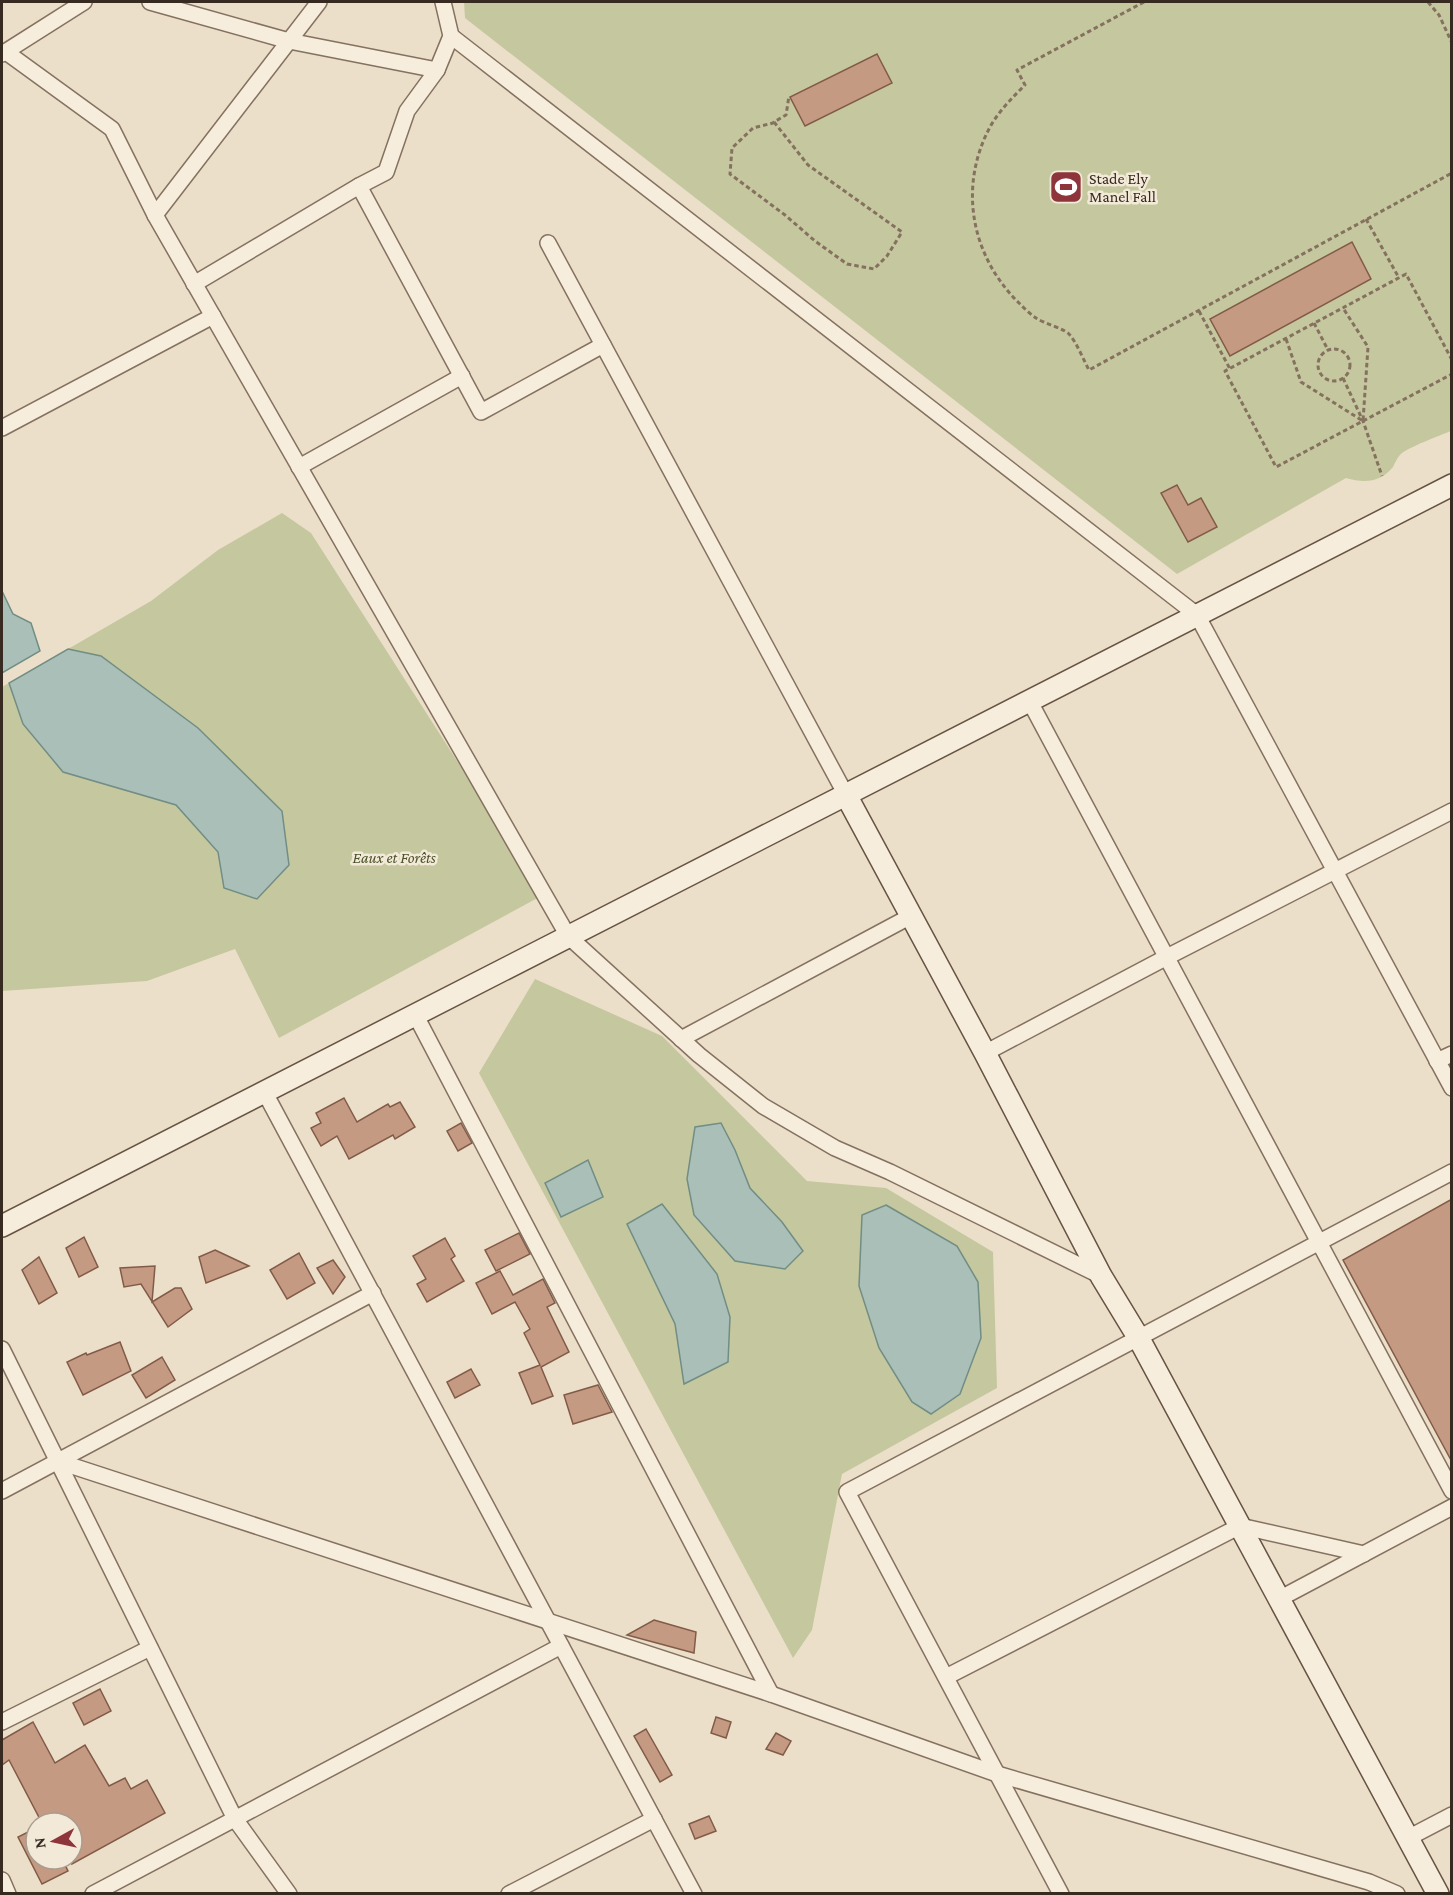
<svg xmlns="http://www.w3.org/2000/svg" width="1453" height="1895" viewBox="0 0 1453 1895" font-family="'Crimson Pro',serif">
	<rect width="100%" height="100%" fill="#ebdfc9"/>
	<g fill="#c5c89e">
		<path d="M464 2H1451V431C1441 435 1406 448 1400 455 1397 458 1395 463 1393 467 1380 483 1364 483 1346 478L1177 574 465 18Z"/>
		<polygon points="282,513 311,533 543,895 279,1038 235,949 147,981 2,991 2,687 9,683 23,724 63,772 176,805 218,852 224,888 257,899 101,656 68,649 151,601 218,550"/>
		<polygon points="535,979 662,1036 807,1181 886,1188 993,1252 997,1388 842,1474 812,1630 793,1658 479,1073"/>
	</g>
	<g fill="#a9bfb8" stroke="#718d84" stroke-width="1.5">
		<polygon points="2,591 13,614 31,623 40,651 2,673"/>
		<polygon points="68,649 101,656 198,728 282,811 289,865 257,899 224,888 218,852 176,805 63,772 23,724 9,683"/>
		<polygon points="721,1123 735,1150 750,1188 782,1222 803,1251 785,1269 735,1261 694,1215 687,1179 695,1127"/>
		<polygon points="588,1160 603,1197 561,1217 545,1183"/>
		<polygon points="662,1204 717,1274 730,1317 728,1362 684,1384 675,1324 627,1224"/>
		<polygon points="886,1205 957,1246 978,1282 981,1338 960,1394 931,1414 912,1402 879,1348 859,1286 862,1215"/>
	</g>
	<g fill="#c59a83" stroke="#825b48" stroke-width="1.5">
		<polygon points="877,54 892,83 805,126 790,97"/>
		<polygon points="1352,242 1371,279 1230,356 1210,319"/>
		<polygon points="1177,485 1188,505 1201,498 1217,527 1188,542 1161,493"/>
		<polygon points="344,1098 357,1122 388,1104 390,1107 400,1102 415,1127 395,1139 393,1135 349,1159 337,1136 321,1146 311,1128 321,1123 316,1113"/>
		<polygon points="461,1123 472,1143 458,1151 447,1131"/>
		<polygon points="1452,1199 1452,1462 1343,1260"/>
		<polygon points="519,1233 530,1254 496,1271 485,1250"/>
		<polygon points="84,1237 98,1267 79,1277 66,1248"/>
		<polygon points="445,1238 455,1256 451,1259 464,1281 427,1302 417,1284 426,1279 413,1256"/>
		<polygon points="215,1250 249,1266 206,1283 199,1257"/>
		<polygon points="299,1253 315,1283 287,1299 270,1270"/>
		<polygon points="39,1257 57,1293 39,1304 22,1270"/>
		<polygon points="333,1260 345,1277 333,1294 317,1268"/>
		<polygon points="155,1266 152,1302 175,1288 181,1288 192,1309 168,1327 141,1284 124,1287 120,1268"/>
		<polygon points="500,1271 513,1295 543,1279 555,1303 547,1307 569,1352 541,1367 553,1396 532,1404 519,1373 540,1365 524,1333 530,1329 515,1302 492,1314 476,1283"/>
		<polygon points="120,1342 131,1371 83,1395 67,1362 86,1353 87,1355"/>
		<polygon points="162,1357 175,1380 146,1398 132,1375"/>
		<polygon points="471,1369 480,1385 455,1398 447,1382"/>
		<polygon points="598,1385 612,1412 573,1424 564,1395"/>
		<polygon points="654,1620 696,1632 694,1653 627,1635"/>
		<polygon points="100,1689 111,1711 84,1725 73,1703"/>
		<polygon points="716,1717 731,1722 726,1738 711,1733"/>
		<polygon points="33,1722 55,1763 85,1745 109,1786 125,1778 131,1789 147,1780 165,1813 72,1864 72,1823 42,1823 9,1760 2,1765 2,1740"/>
		<polygon points="646,1729 672,1775 660,1782 634,1736"/>
		<polygon points="776,1733 791,1741 783,1755 766,1749"/>
		<polygon points="709,1816 716,1831 695,1839 689,1824"/>
		<polygon points="36,1828 36,1859 62,1859 68,1871 42,1884 18,1837"/>
	</g>
	<g fill="none" stroke-linecap="round" stroke-linejoin="round">
		<defs>
			<g id="street">
				<polyline points="150,2 289,41 437,70"/>
				<polyline points="451,36 1197,615 1452,1088"/>
				<polyline points="6,52 112,129 155,215 568,936 699,1055 763,1106 835,1148 890,1172 1101,1276"/>
				<polyline points="2,54 84,2"/>
				<polyline points="359,186 481,412 603,345"/>
				<polyline points="155,215 319,2"/>
				<polyline points="548,243 846,795"/>
				<polyline points="194,284 359,186 386,172 407,111 437,70 451,36 443,2"/>
				<polyline points="2,428 213,316"/>
				<polyline points="299,467 462,376"/>
				<polyline points="1029,700 1452,1491"/>
				<polyline points="415,1014 771,1694"/>
				<polyline points="681,1039 911,916"/>
				<polyline points="985,1053 1167,957 1452,811"/>
				<polyline points="1437,1061 1452,1054"/>
				<polyline points="264,1091 694,1894"/>
				<polyline points="2,1349 235,1819 289,1894"/>
				<polyline points="57,1461 771,1694 997,1774 1369,1882 1397,1894"/>
				<polyline points="2,1491 373,1293"/>
				<polyline points="1279,1599 1452,1507"/>
				<polyline points="946,1677 1240,1526 1364,1554"/>
				<polyline points="2,1722 150,1648"/>
				<polyline points="1408,1838 1452,1815"/>
				<polyline points="2,1880 8,1894"/>
				<polyline points="93,1894 561,1646"/>
				<polyline points="509,1894 654,1819"/>
				<polyline points="1061,1894 847,1492 1452,1172"/>
			</g>
			<g id="secondary">
				<polyline points="846,795 985,1053 1101,1276 1138,1337 1438,1894"/>
				<polyline points="2,1226 1452,485"/>
			</g>
		</defs>
		<use href="#street" stroke="#85715f" stroke-width="18"/>
		<use href="#secondary" stroke="#675342" stroke-width="24"/>
		<g stroke="#85715f" stroke-width="3" stroke-dasharray="4.5 3" stroke-linecap="butt">
			<path d="M1144 2 1017 70 1025 85C1012 98 999 111 990 127 958 187 971 256 1019 303 1024 308 1030 314 1036 318 1045 324 1063 328 1069 334 1077 343 1083 359 1089 370L1452 173"/>
			<polyline points="1428,2 1439,15 1452,43"/>
			<polyline points="774,122 808,165 902,232 887,256 874,269 847,264 815,241 785,215 730,174 732,148 753,128 773,123 774,122 786,115 789,96"/>
			<polyline points="1366,219 1399,278"/>
			<polyline points="1199,311 1230,369"/>
			<polyline points="1314,323 1328,350"/>
			<polyline points="1286,339 1301,382 1363,421 1368,347 1343,308"/>
			<circle cx="1334" cy="365" r="16"/>
			<polyline points="1452,360 1406,274 1225,371 1276,467 1452,374"/>
			<polyline points="1343,378 1363,421 1382,476"/>
		</g>
		<use href="#street" stroke="#f6eddc" stroke-width="15"/>
		<use href="#secondary" stroke="#f6eddc" stroke-width="21"/>
	</g>
	<defs>
		<symbol id="stadium-square" viewBox="-11 -11 22 22"><rect x="-9" y="-9" width="18" height="18" rx="4" fill="#8e353b" stroke="#f3e9d8"/><path d="M0-5a6.5 5 0 1 0 0 10a6.5 5 0 1 0 0-10ZM-3.5-1.8h7v3.6h-7Z" fill="#fff"/></symbol>
	</defs>
	<g fill-rule="evenodd">
		<use href="#stadium-square" x="1047" y="168" width="38" height="38"/>
	</g>
	<g text-anchor="middle" dominant-baseline="central" stroke-width="5" stroke-linejoin="round" paint-order="stroke">
		<g font-size="16" fill="#372b21" stroke="#f3e9d8" text-anchor="start">
			<text x="1089" y="178">Stade Ely<tspan x="1089" dy="18">Manel Fall</tspan></text>
		</g>
		<g font-size="16" font-style="italic" fill="#4a522a" stroke="#f3e9d8">
			<text x="394" y="857">Eaux et Forêts</text>
		</g>
	</g>
	<rect width="1453" height="1895" fill="none" stroke="#372b21" stroke-width="6"/>
	<g transform="translate(54 1841) rotate(262)"><circle r="28" fill="#f3e9d8" stroke="#a89d8f" stroke-width="1.5"/>
	<path d="M0-4.5L10 22L0 15L-10 22Z" fill="#8e353b"/>
	<text y="-9" font-size="16" font-weight="bold" text-anchor="middle" fill="#372b21">N</text>
	</g>
</svg>
